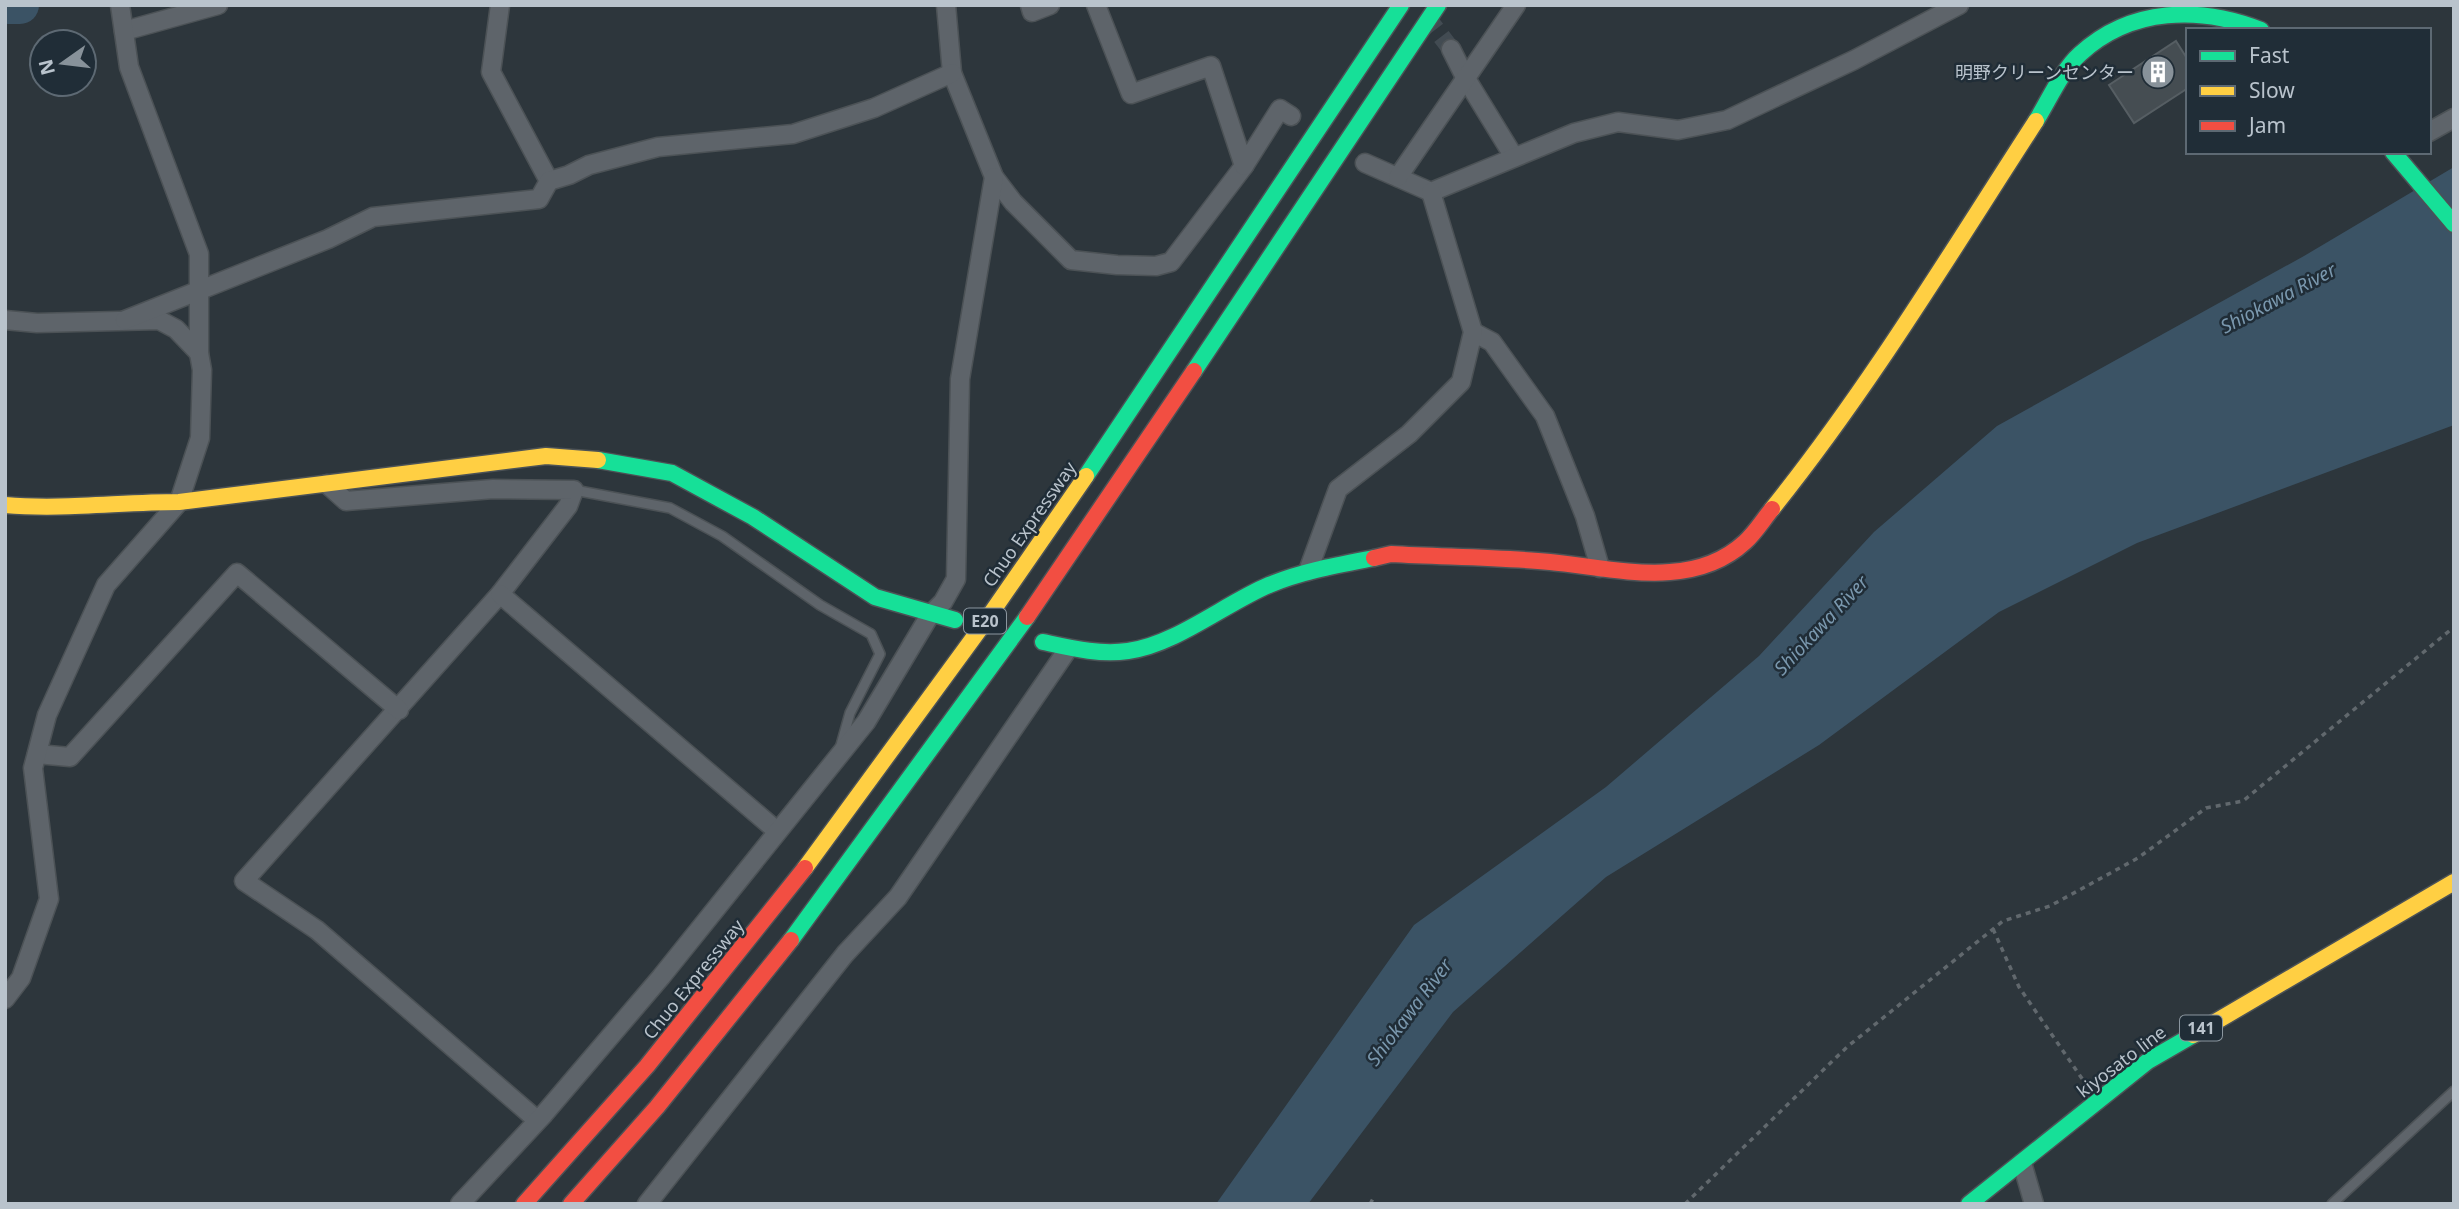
<svg xmlns="http://www.w3.org/2000/svg" width="2459" height="1209" viewBox="0 0 2459 1209" font-family="'Noto Sans','Noto Sans JP',sans-serif">
	<rect width="100%" height="100%" fill="#2d363c"/>
	<polygon fill="#3b5365" points="2454,167 2454,425 2137,543 1999,612 1819,745 1606,877 1453,1012 1308,1204 1216,1204 1414,925 1606,787 1759,656 1874,532 1997,426 2304,256"/>
	<g fill="none" stroke-linecap="round" stroke-linejoin="round">
		<polyline stroke="#3b5365" stroke-width="38" points="8,5 20,5"/>
	</g>
	<polygon fill="#454d52" stroke="#565e63" stroke-width="2" points="2176,41 2188,60 2188,88 2134,123 2109,85"/>
	<g fill="none" stroke-linecap="round" stroke-linejoin="round">
		<polyline stroke="#424b52" stroke-width="18" stroke-dasharray="18 9" stroke-linecap="butt" points="1425,15 1451,49"/>
		<defs>
			<g id="lane">
				<polyline points="574,490 670,508 722,536 820,605 871,634 880,654 850,713 841,745"/>
				<polyline points="2332,1204 2454,1091"/>
			</g>
			<g id="street">
				<polyline points="500,5 491,72 549,181"/>
				<polyline points="946,5 952,73 994,177 1013,202 1071,260 1117,265 1156,266 1171,262 1244,166"/>
				<polyline points="1030,5 1032,12 1050,5"/>
				<polyline points="1096,5 1131,94 1211,66 1244,166 1280,109 1291,116"/>
				<polyline points="124,31 218,5"/>
				<polyline points="1451,49 1465,77 1514,157"/>
				<polyline points="2429,132 2454,118"/>
				<polyline points="1365,163 1431,192 1574,133 1618,122 1678,130 1727,120 1854,60 1959,5"/>
				<polyline points="1398,177 1516,5"/>
				<polyline points="5,320 37,323 159,320 176,329 199,353"/>
				<polyline points="125,320 328,239 373,217 539,199 549,181 569,175 589,165 658,147 793,134 874,108 952,73"/>
				<polyline points="1473,332 1492,342 1545,416 1585,516 1600,568"/>
				<polyline points="327,484 346,501 493,489 574,490 568,506 500,594 244,881 317,930 537,1120"/>
				<polyline points="1308,571 1338,489 1409,434 1461,382 1473,332 1431,192"/>
				<polyline points="500,594 777,831"/>
				<polyline points="37,754 70,757 237,573 399,710"/>
				<polyline points="5,999 21,978 49,899 33,768 47,715 106,585 179,502 200,438 202,370 199,353 199,254 129,67 120,5"/>
				<polyline points="2022,1163 2034,1204"/>
				<polyline points="460,1204 544,1114 661,977 866,722 930,615 943,602 956,579 960,379 994,177"/>
				<polyline points="647,1204 845,954 898,897 1068,649"/>
			</g>
			<g id="fast">
				<path d="M2036 121C2049 100 2062 70 2080 54 2131 7 2200 6 2261 30"/>
				<polyline points="2393,152 2454,224"/>
				<polyline points="1194,371 1438,5"/>
				<polyline points="598,460 672,473 753,517 875,597 955,620"/>
				<polyline points="1086,476 1401,5"/>
				<path d="M1043 642C1071 648 1099 655 1128 651 1175 645 1226 603 1269 585 1303 571 1338 565 1374 558"/>
				<polyline points="791,940 1027,617"/>
				<polyline points="1969,1204 2148,1061 2193,1035"/>
			</g>
			<g id="slow">
				<path d="M5 505C63 510 121 502 179 502L546 456 598 460"/>
				<path d="M1772 509C1870 387 1951 252 2036 121"/>
				<polyline points="805,868 985,622 1086,476"/>
				<polyline points="2193,1035 2454,882"/>
			</g>
			<g id="jam">
				<path d="M1374 558 1391 554C1444 557 1498 557 1550 562 1614 568 1692 591 1745 542 1755 533 1763 520 1772 509"/>
				<polyline points="1027,617 1194,371"/>
				<polyline points="524,1204 647,1066 805,868"/>
				<polyline points="571,1204 657,1107 791,940"/>
			</g>
		</defs>
		<use href="#lane" stroke="#4c5256" stroke-width="12"/>
		<use href="#street" stroke="#4c5256" stroke-width="21"/>
		<use href="#fast" stroke="#4c5256" stroke-width="19"/>
		<use href="#slow" stroke="#4c5256" stroke-width="19"/>
		<use href="#jam" stroke="#4c5256" stroke-width="19"/>
		<g stroke="#61686d" stroke-width="3.5" stroke-dasharray="5 5" stroke-linecap="butt">
			<polyline points="1993,929 2019,987 2083,1080"/>
			<polyline points="1370,1204 1374,1197"/>
			<polyline points="1685,1204 1847,1047 2003,921 2050,906 2138,858 2206,808 2243,801 2454,627"/>
		</g>
		<use href="#lane" stroke="#5e646a" stroke-width="9"/>
		<use href="#street" stroke="#5e646a" stroke-width="18"/>
		<use href="#fast" stroke="#16e098" stroke-width="16"/>
		<use href="#slow" stroke="#ffcf43" stroke-width="16"/>
		<use href="#jam" stroke="#f24e42" stroke-width="16"/>
	</g>
	<defs>
		<symbol id="building-disc" viewBox="-11 -11 22 22"><circle r="9.5" fill="#88929a" stroke="#202d37"/><path d="M-4-6H4V6H1V3H-1V6H-4ZM-2.5-4.3h1.7v1.8h-1.7ZM.8-4.3h1.7v1.8H.8ZM-2.5-1h1.7V.8h-1.7ZM.8-1h1.7V.8H.8Z" fill="#fff"/></symbol>
	</defs>
	<g fill-rule="evenodd">
		<use href="#building-disc" x="2139" y="53" width="38" height="38"/>
	</g>
	<g text-anchor="middle" dominant-baseline="central" stroke-width="5" stroke-linejoin="round" paint-order="stroke">
		<g fill="#202d37" stroke="#8b969f" stroke-width="2">
			<rect x="964" y="608.5" width="42" height="25" rx="5"/>
			<rect x="2180" y="1015.5" width="42" height="25" rx="5"/>
		</g>
		<g font-size="16" font-weight="bold" fill="#b9c3cc">
			<text x="985" y="621">E20</text>
			<text x="2201" y="1028">141</text>
		</g>
		<g font-size="18" fill="#b9c3cc" stroke="#202d37" text-anchor="end">
			<text x="2134" y="72">明野クリーンセンター</text>
		</g>
		<g font-size="18" fill="#b9c3cc" stroke="#202d37">
			<text transform="translate(1029 524) rotate(-55)">Chuo Expressway</text>
			<text transform="translate(693 979) rotate(-51)">Chuo Expressway</text>
			<text transform="translate(2121 1061) rotate(-37)">kiyosato line</text>
		</g>
		<g font-size="19" font-style="italic" fill="#7a98ae" stroke="#202d37">
			<text transform="translate(2278 298) rotate(-28)">Shiokawa River</text>
			<text transform="translate(1821 625) rotate(-47)">Shiokawa River</text>
			<text transform="translate(1409 1012) rotate(-53)">Shiokawa River</text>
		</g>
	</g>
	<rect width="2459" height="1209" fill="none" stroke="#b9c3cc" stroke-width="14"/>
	<rect x="2186" y="28" width="245" height="126" fill="#202d37" stroke="#5d6973" stroke-width="2"/>
	<rect x="2200" y="51" width="35" height="10" fill="#16e098" stroke="#5d6973" stroke-width="2"/>
	<text x="2249" y="63" font-size="21" fill="#b9c3cc">Fast</text>
	<rect x="2200" y="86" width="35" height="10" fill="#ffcf43" stroke="#5d6973" stroke-width="2"/>
	<text x="2249" y="98" font-size="21" fill="#b9c3cc">Slow</text>
	<rect x="2200" y="121" width="35" height="10" fill="#f24e42" stroke="#5d6973" stroke-width="2"/>
	<text x="2249" y="133" font-size="21" fill="#b9c3cc">Jam</text>
	<g transform="translate(63 63) rotate(256)"><circle r="33" fill="#202d37" stroke="#5d6973" stroke-width="2"/>
	<path d="M0-5L12 26L0 18L-12 26Z" fill="#88929a"/>
	<text y="-10" font-size="19" font-weight="bold" text-anchor="middle" fill="#b9c3cc">N</text>
	</g>
</svg>
